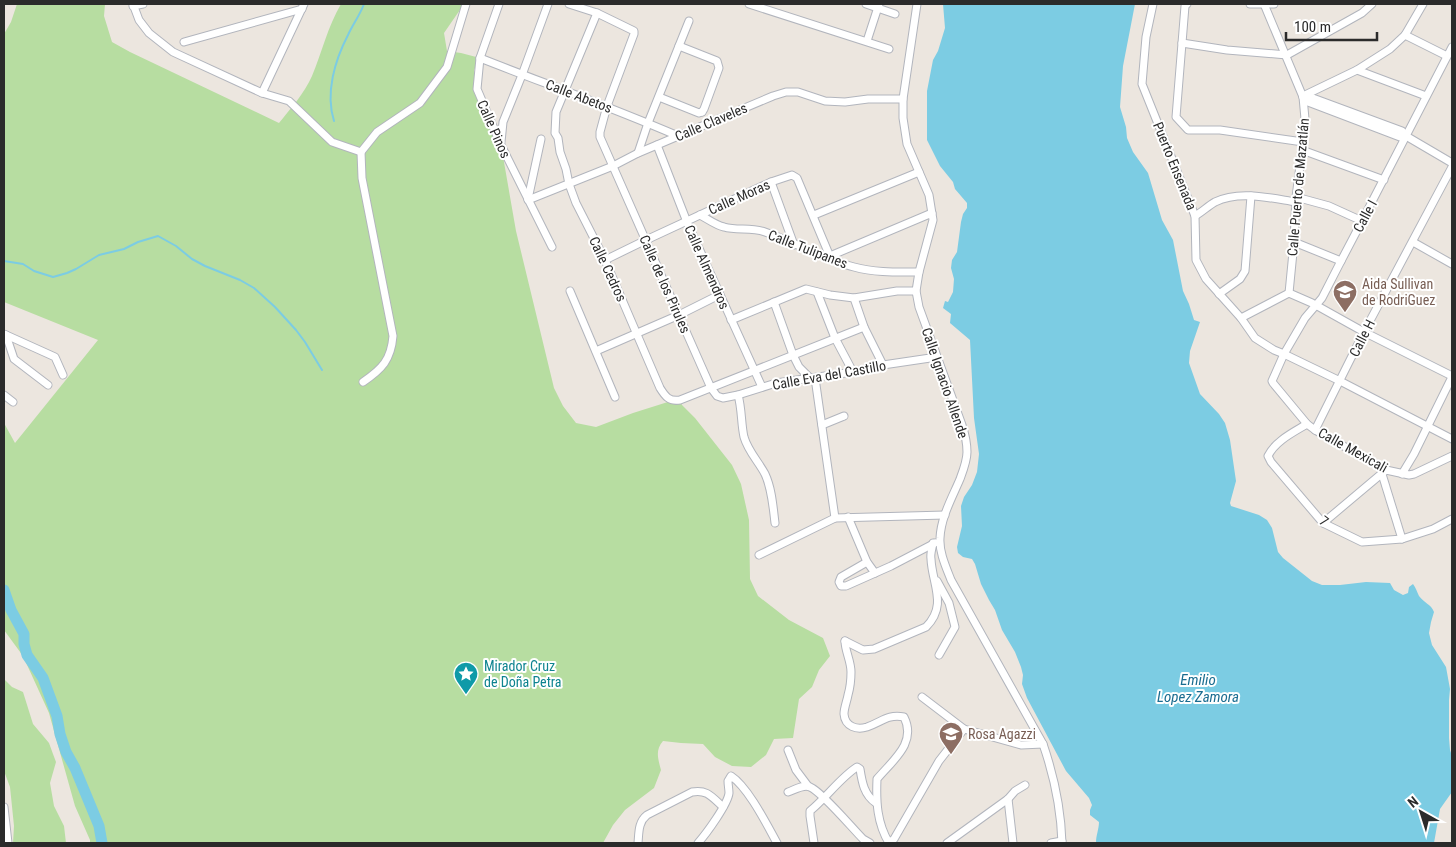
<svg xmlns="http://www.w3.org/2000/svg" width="1456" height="847" viewBox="0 0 1456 847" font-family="'Roboto Condensed',sans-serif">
	<rect width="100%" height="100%" fill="#ece6df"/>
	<g fill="#b7dda1">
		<path d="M17 4H105L104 16 112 42 130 52 279 123C291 108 304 94 312 76 322 52 328 26 341 4H464L444 33 447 51 461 53 480 58 474 70 477 89 501 145 516 231 554 388 563 406 576 423 596 427 633 413 671 401 680 400 682 405 695 418 732 465 741 484 749 520 750 579 758 596 789 620 823 638 830 656 819 670 812 687 799 699 793 738 774 739 766 755 751 767 732 766 715 757 703 744 681 743 663 741C655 750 658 759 661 770L654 788 625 810 613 825 603 843H90V840L75 806 49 713 23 656 4 630V423L15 443 98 340 4 302V34L11 22Z"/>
		<polygon points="4,679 12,687 23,692 33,724 49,743 53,754 56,762 50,783 54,806 64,826 66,843 13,843 14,826 10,787 4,771"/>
	</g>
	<path fill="#7ccce3" d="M943 4H1135L1123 66 1120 107 1126 127 1127 138 1133 152 1148 173 1162 220 1173 240 1183 291 1189 304 1194 320 1200 322 1190 351 1189 363 1200 394 1219 414 1225 423 1230 440 1236 481 1230 503 1231 506 1259 515 1267 520 1272 528 1278 552 1283 558 1312 581 1322 585H1340L1366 582 1390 583 1394 590 1403 595 1408 593 1409 587 1413 584C1416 588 1417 592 1419 596 1424 603 1431 604 1434 612L1431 622 1429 633 1432 645 1446 667 1450 689 1449 700V738L1450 750 1452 756V792L1440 809 1434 843H1096C1096 835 1099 829 1099 822L1090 815V810L1092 805 1089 798 1066 771 1027 698 1022 684 1023 675 1021 667 1015 652 1002 630 995 610 989 600 981 584 975 564 972 559 963 557 958 553 957 547 962 526 961 506 964 497 972 485 977 472 979 454 974 418 970 340 950 323 951 314 943 308 945 301 948 302 953 292 954 279 951 268 952 260 957 252 961 222 963 214 967 208V203L955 189 953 182 940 166 927 140V91L933 60 938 51 945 28Z"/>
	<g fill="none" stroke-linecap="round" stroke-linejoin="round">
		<g stroke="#7ccce3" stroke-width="2">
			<path d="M334 121C325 93 335 60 348 35 353 24 360 15 364 4"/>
			<polyline points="4,261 23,264 34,271 53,277 67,273 76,269 99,255 124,249 138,242 158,236 176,246 192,259 205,266 240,280 254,288 275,307 296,330 305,342 322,370"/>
		</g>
		<polyline stroke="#7ccce3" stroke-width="11" points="4,590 11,610 24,634 24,644 27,655 43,678 57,716 60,734 66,752 75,768 99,826 102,843"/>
		<defs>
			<g id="minor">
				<polyline points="133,4 139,20 149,33 173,52 262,93 289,101 332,142 361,152 377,132 420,103 447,67 466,4"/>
				<polyline points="499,4 480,58 477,89 501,145 552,247"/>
				<polyline points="569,4 597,13 634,31 634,34 607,106 600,132 600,137 711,388 717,396 723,398 738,395 776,383 853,372 883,365 937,357"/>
				<polyline points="749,4 889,49"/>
				<polyline points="866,4 895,14"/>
				<path d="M917 4 903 99V118L907 144 929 195 933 220 919 272 916 291 919 307 962 425C965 434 967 443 967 452 967 461 963 471 960 479 952 498 941 517 940 538 939 552 946 567 951 580L1043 744C1054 776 1061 809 1062 843"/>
				<polyline points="1153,4 1146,37 1142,84 1195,216 1196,260 1206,279 1241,318 1255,338 1274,350 1284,354 1340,381 1452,439"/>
				<polyline points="1187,4 1185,6 1176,117 1188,130 1220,130 1303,142"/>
				<polyline points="1250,4 1274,4"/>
				<polyline points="1264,4 1303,97 1305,119 1302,150 1296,197 1294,242 1289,293"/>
				<polyline points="133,6 143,4"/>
				<path d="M597 13 556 112 555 133 558 138 560 152 566 169 569 184 576 203 605 260 660 388C665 396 669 402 680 400L864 327"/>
				<polyline points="1405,35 1447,56"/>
				<polyline points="867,41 879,4"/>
				<polyline points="184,42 302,9"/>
				<polyline points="1182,43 1227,50 1287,55 1362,13 1372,4"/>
				<polyline points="679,46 717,61 719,68 704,109 702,112"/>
				<polyline points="1452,47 1362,221 1341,261 1322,298 1305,318 1284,354 1272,381 1273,383 1307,424 1315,430 1386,470 1409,475 1414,474 1452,456"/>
				<path d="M480 58C546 84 613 108 678 136"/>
				<polyline points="1357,70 1426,96"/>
				<polyline points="262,93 304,4"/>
				<polyline points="1303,96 1357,70 1390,49 1405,35 1423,4"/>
				<polyline points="659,97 699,113 702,112"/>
				<polyline points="1303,97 1310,97 1402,131 1406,136 1452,163"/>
				<polyline points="1303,97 1308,102 1400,137 1406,136"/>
				<polyline points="501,142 503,122 522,75 548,4"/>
				<polyline points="657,145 687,222 762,387"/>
				<polyline points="1302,150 1384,180"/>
				<path d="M361 152 362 178 393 336C391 360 382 369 363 382"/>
				<polyline points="638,153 648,123 689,21"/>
				<polyline points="771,182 794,245"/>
				<polyline points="1296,197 1329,206 1362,221"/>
				<polyline points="528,199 541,139"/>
				<polyline points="528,200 613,166 638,153 773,96 786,92 798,92 825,101 845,102 868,99 903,99"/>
				<path d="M700 215C708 219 715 225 724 227 737 231 750 227 765 232 795 242 823 259 854 267 876 273 898 272 919 272"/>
				<polyline points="814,215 919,172"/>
				<path d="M1195 216C1202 212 1208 206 1215 202 1239 190 1270 198 1296 202"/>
				<polyline points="1294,242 1341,261"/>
				<polyline points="1413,242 1452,264"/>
				<polyline points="830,256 932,213"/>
				<polyline points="605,260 646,240 771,182 792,175 797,178 831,259"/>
				<polyline points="570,291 615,397"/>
				<polyline points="817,292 835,338 853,372"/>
				<polyline points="1289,293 1312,303 1364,332 1452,376"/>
				<polyline points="1219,294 1240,279 1245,271 1251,196"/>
				<polyline points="854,298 864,327 883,365"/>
				<polyline points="774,302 793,355 799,367 810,378"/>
				<polyline points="1241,318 1289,293"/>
				<polyline points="731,320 806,289 830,295 854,298 897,291 916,291"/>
				<polyline points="4,334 55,357 63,375"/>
				<polyline points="6,335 14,359 48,385"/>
				<polyline points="596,351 679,315 719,295"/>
				<polyline points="815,378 835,518"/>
				<polyline points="4,395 13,402"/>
				<path d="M738 395C742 409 741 424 744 437 748 451 758 461 765 474 772 489 773 507 775 523"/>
				<path d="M1307 424C1294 432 1275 441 1268 456L1271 462 1323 523 1362 542 1402 539 1433 529 1452 519"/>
				<polyline points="822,425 844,416"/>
				<polyline points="1315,430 1364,332 1452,167"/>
				<polyline points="1382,474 1402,539"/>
				<polyline points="1402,474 1414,454 1452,377"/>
				<polyline points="848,517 867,562 875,573"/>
				<polyline points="1323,523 1386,470"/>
				<polyline points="759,555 835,518 945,515"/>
				<polyline points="867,562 841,577 839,582 841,586 846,586 891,566 935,543"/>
				<polyline points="937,581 949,603 955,627 939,655"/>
				<path d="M845 641C845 651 851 661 851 672 851 679 850 688 848 695 847 701 844 708 844 714 845 727 857 730 867 727 882 722 887 714 904 717 917 743 893 760 877 779 876 802 877 823 889 843"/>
				<path d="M845 641 863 650 874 649 926 627C948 605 932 584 931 559 930 554 932 549 933 543"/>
				<polyline points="922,697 964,729 1021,745 1043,744"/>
				<polyline points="788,750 796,770 808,786"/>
				<path d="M788 792C794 790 804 784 810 787 822 792 852 828 863 839L870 843"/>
				<polyline points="1008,799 1013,843"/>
				<polyline points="4,807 8,843"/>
				<path d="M638 843C639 833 638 822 647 815L692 792C707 789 712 797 723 807"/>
				<path d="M698 843C706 834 728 804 729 793 729 789 728 785 728 781L731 776C748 787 767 825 777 843"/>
				<path d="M814 843 810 816V811C826 798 841 777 857 767L860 769C862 782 864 795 876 803"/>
				<polyline points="889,843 894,839 939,761 964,729"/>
				<polyline points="947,843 1008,799 1015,791 1025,785"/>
				<polyline points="1051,843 1062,841"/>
			</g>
		</defs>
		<use href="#minor" stroke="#b2b5bd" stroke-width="9"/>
		<use href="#minor" stroke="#fff" stroke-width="7"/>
	</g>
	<defs>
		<symbol id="school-pin" viewBox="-11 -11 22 30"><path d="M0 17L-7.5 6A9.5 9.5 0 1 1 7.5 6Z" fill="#8d6e63" stroke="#fff"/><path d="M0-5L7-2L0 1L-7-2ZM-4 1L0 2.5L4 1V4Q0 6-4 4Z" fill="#fff"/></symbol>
		<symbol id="sight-pin" viewBox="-11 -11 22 30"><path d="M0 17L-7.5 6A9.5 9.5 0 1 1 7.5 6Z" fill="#0f9aa8" stroke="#fff"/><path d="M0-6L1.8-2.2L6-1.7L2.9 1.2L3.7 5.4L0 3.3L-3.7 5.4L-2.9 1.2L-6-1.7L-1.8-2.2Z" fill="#fff"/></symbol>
	</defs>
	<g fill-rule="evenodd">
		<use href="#school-pin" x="1331" y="278" width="28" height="38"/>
		<use href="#sight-pin" x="452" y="660" width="28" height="38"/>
		<use href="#school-pin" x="937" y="720" width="28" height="38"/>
	</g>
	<g text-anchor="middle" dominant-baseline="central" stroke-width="4" stroke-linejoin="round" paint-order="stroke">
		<g font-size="14" fill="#2b2b2b" stroke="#fff">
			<text transform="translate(579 96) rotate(21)">Calle Abetos</text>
			<text transform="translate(711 122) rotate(-23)">Calle Claveles</text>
			<text transform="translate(494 129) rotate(66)">Calle Pinos</text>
			<text transform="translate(1175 166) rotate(68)">Puerto Ensenada</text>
			<text transform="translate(1298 187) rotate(-85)">Calle Puerto de Mazatlán</text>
			<text transform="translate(739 197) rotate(-24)">Calle Moras</text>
			<text transform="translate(1365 216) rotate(-62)">Calle I</text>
			<text transform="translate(808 249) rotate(21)">Calle Tulipanes</text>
			<text transform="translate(707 267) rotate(66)">Calle Almendros</text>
			<text transform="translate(608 269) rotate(65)">Calle Cedros</text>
			<text transform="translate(665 284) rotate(66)">Calle de los Pirules</text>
			<text transform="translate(1362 338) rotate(-63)">Calle H</text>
			<text transform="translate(829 375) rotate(-10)">Calle Eva del Castillo</text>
			<text transform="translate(945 383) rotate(71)">Calle Ignacio Allende</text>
			<text transform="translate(1353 450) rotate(29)">Calle Mexicali</text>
			<text transform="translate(1324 521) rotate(38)">7</text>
		</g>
		<g font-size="14" fill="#785e54" stroke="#fff" text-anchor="start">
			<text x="1362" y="284">Aida Sullivan<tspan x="1362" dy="16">de RodriGuez</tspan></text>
			<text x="968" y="734">Rosa Agazzi</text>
		</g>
		<g font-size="14" fill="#0d838f" stroke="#fff" text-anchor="start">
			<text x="484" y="666">Mirador Cruz<tspan x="484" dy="16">de Doña Petra</tspan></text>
		</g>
		<g font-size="15" font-style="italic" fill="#1a6c90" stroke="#fff">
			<text x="1198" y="680">Emilio<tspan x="1198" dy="17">Lopez Zamora</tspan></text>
		</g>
	</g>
	<rect width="1456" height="847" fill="none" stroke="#2b2b2b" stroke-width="10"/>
	<g transform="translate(1421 812) rotate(321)" stroke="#ffffff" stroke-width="4" paint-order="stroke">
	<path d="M0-4L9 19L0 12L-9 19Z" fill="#2b2b2b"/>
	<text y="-8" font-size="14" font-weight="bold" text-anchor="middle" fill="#2b2b2b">N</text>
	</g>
	<path d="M1286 32v8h91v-8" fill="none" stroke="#2b2b2b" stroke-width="2.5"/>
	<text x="1294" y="32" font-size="15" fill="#2b2b2b" stroke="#ffffff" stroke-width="4" paint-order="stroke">100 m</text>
</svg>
